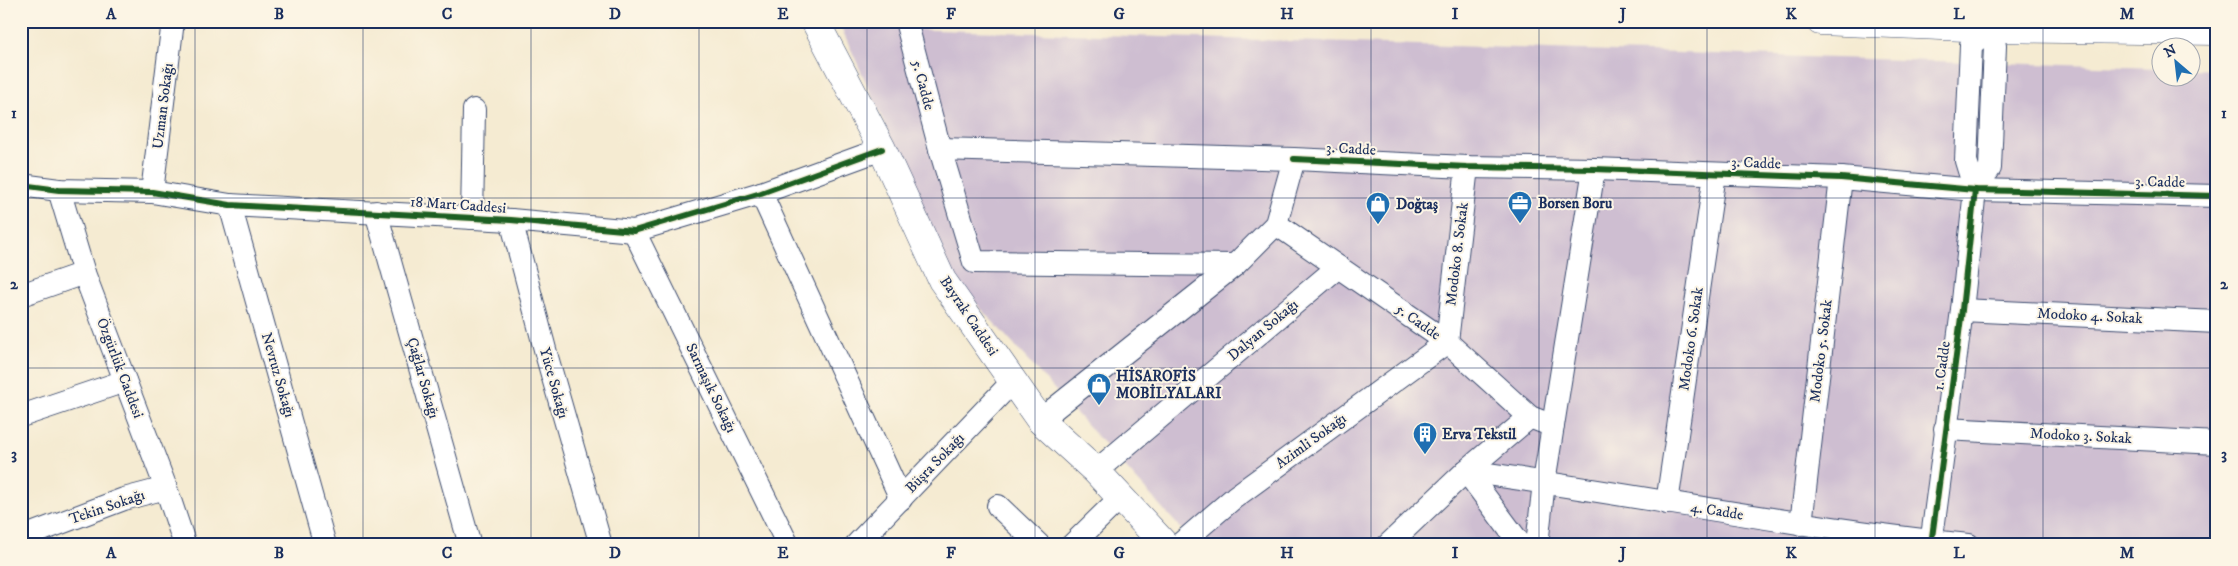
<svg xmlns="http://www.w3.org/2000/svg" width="2238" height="566" viewBox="0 0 2238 566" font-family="'IM FELL DW Pica',serif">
	<rect width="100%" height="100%" fill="#fcf5e5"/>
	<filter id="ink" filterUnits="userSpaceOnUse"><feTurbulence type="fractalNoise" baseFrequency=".02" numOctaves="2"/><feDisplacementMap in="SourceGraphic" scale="10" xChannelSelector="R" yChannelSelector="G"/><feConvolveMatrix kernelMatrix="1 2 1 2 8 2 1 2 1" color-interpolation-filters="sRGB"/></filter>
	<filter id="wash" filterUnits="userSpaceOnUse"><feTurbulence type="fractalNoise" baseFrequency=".0096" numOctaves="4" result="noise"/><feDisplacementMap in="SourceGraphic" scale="20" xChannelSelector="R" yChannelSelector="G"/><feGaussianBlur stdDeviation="1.12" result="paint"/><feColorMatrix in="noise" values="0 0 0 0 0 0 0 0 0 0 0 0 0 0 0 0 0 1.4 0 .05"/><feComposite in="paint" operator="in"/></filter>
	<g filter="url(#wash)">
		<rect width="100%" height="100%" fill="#f5ebd2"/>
		<polygon fill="#cebed1" points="841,27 2160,68 2160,78 2190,78 2191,69 2217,70 2217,545 1196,545 955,280"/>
	</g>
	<g filter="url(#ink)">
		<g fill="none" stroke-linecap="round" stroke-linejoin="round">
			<defs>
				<g id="minor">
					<polyline points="906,21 940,149"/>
					<polyline points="1294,159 1276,224 1235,265 974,262 940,149 1294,159 1467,167 1594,169 1841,178 1975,190 2217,196"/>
					<polyline points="21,185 59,190 152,192 230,205 511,220 634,231 761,193 882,149"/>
					<polyline points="59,190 84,273 166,488 185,545"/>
					<polyline points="1975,190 1966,161 1971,45 1990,28"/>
					<polyline points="152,192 173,21"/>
					<polyline points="761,193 901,499"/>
					<polyline points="230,205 325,545"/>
					<polyline points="376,212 470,545"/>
					<polyline points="472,218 474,110"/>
					<polyline points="511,220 547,357 601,545"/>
					<polyline points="1276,224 1447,342 1530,417 1553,426"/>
					<polyline points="634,231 788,545"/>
					<polyline points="21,295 84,273"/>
					<polyline points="1962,310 2217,322"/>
					<polyline points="21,416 125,381"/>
					<polyline points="1040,420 1235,265"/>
					<polyline points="1945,429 2217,443"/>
					<polyline points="1096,471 1338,267"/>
					<path d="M1466 471C1634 494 1800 528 1969 545"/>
					<polyline points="1466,471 1521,545"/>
					<polyline points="1667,503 1715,174"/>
					<polyline points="998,506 1039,545"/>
					<polyline points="1801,524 1841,178"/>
					<polyline points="21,538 124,499 166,488"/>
					<polyline points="856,545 1013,381"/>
					<polyline points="1072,545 1121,497"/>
					<polyline points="1179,545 1235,497 1447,342 1467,167"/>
					<polyline points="1388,545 1466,471 1530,417"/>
					<polyline points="1537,545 1544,482 1594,169"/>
					<polyline points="1931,545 1962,310 1975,190 1990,168 1995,46 1990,28 1990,21"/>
				</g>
				<polyline id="tertiary" points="815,21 882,149 942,280 1040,420 1096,471 1165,545"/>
				<polyline id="secondary" points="1820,21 1990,28 2217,31"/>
			</defs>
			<use href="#minor" stroke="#3c4b6f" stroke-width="24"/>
			<use href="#tertiary" stroke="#3c4b6f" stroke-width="29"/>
			<use href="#secondary" stroke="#3c4b6f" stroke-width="29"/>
			<use href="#minor" stroke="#fff" stroke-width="22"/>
			<use href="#tertiary" stroke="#fff" stroke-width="28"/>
			<use href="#secondary" stroke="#fff" stroke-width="28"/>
			<defs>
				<g id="cycleway">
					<polyline points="1294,159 1467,167 1594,169 1841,178 1975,190 2217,196"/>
					<polyline points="21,185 59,190 152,192 230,205 511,220 634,231 761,193 882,149"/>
					<polyline points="1931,545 1962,310 1975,190"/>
				</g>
			</defs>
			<use href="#cycleway" stroke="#fcf5e5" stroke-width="9"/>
			<use href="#cycleway" stroke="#1b5e20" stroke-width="6"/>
		</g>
	</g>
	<path fill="none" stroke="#1b2f5e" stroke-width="1" stroke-opacity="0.55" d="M195 21V545M363 21V545M531 21V545M699 21V545M867 21V545M1035 21V545M1203 21V545M1371 21V545M1539 21V545M1707 21V545M1875 21V545M2043 21V545M21 198H2217M21 368H2217"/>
	<defs>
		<symbol id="office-pin" viewBox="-11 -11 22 30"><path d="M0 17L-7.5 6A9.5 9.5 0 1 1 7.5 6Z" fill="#1f6fb2" stroke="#fcf5e5"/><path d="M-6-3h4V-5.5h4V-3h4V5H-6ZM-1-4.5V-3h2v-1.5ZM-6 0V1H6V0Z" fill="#fff"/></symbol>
		<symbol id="shop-pin" viewBox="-11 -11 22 30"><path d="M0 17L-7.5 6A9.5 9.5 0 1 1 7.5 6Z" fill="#1f6fb2" stroke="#fcf5e5"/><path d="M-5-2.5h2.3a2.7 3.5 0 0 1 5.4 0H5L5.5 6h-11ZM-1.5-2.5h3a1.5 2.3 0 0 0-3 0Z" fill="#fff"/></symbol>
		<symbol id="building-pin" viewBox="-11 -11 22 30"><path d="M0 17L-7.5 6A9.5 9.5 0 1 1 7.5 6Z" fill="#1f6fb2" stroke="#fcf5e5"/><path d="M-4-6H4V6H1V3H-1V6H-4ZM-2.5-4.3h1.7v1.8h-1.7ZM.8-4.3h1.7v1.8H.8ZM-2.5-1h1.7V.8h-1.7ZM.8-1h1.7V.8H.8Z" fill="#fff"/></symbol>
	</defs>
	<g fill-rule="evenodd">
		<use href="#office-pin" x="1506" y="189" width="28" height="38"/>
		<use href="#shop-pin" x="1364" y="190" width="28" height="38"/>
		<use href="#shop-pin" x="1085" y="371" width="28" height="38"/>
		<use href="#building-pin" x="1411" y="420" width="28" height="38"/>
	</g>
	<g text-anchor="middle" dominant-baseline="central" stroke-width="4" stroke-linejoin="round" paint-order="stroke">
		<g font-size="15" fill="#1b2f5e" stroke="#fcf5e5">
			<text transform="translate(923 85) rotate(75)">5. Cadde</text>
			<text transform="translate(163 106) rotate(-83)">Uzman Sokağı</text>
			<text transform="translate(1351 149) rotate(3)">3. Cadde</text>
			<text transform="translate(1756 163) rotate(2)">3. Cadde</text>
			<text transform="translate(2160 182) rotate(1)">3. Cadde</text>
			<text transform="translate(458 205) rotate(4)">18 Mart Caddesi</text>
			<text transform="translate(1457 254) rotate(-83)">Modoko 8. Sokak</text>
			<text transform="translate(969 316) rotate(56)">Bayrak Caddesi</text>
			<text transform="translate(2090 316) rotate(3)">Modoko 4. Sokak</text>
			<text transform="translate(1418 322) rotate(35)">5. Cadde</text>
			<text transform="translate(1263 330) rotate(-40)">Dalyan Sokağı</text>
			<text transform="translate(1691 339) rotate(-82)">Modoko 6. Sokak</text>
			<text transform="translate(1821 351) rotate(-83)">Modoko 5. Sokak</text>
			<text transform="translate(1942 366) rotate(-82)">1. Cadde</text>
			<text transform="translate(120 368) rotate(69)">Özgürlük Caddesi</text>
			<text transform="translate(278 375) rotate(74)">Nevruz Sokağı</text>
			<text transform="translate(423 378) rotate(74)">Çağlar Sokağı</text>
			<text transform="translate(554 383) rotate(74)">Yüce Sokağı</text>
			<text transform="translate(711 388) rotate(64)">Sarmaşık Sokağı</text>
			<text transform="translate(2081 436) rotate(3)">Modoko 3. Sokak</text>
			<text transform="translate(1311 441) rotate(-36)">Azimli Sokağı</text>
			<text transform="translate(935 463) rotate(-46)">Büşra Sokağı</text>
			<text transform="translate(107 507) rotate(-19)">Tekin Sokağı</text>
			<text transform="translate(1717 511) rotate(9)">4. Cadde</text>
		</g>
		<g font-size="15" font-weight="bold" fill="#1b2f5e" stroke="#fcf5e5" text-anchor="start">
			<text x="1538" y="203">Borsen Boru</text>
			<text x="1396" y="204">Doğtaş</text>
			<text x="1116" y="376">HİSAROFİS<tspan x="1116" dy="17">MOBİLYALARI</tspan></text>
			<text x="1442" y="434">Erva Tekstil</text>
		</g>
	</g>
	<rect width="2238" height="566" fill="none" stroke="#fcf5e5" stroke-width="55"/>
	<g transform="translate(2176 62) rotate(332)"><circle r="24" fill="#fcf5e5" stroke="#a2a6af"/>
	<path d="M0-4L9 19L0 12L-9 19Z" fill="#1f6fb2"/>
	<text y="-8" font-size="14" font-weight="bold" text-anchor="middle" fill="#1b2f5e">N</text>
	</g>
	<rect x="28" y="28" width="2182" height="510" fill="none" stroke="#1b2f5e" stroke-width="2"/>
	<g font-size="16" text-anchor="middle" font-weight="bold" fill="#1b2f5e">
		<text x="111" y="19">A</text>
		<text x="279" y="19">B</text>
		<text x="447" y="19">C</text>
		<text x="615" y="19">D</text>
		<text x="783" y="19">E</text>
		<text x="951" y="19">F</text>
		<text x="1119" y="19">G</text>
		<text x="1287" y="19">H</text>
		<text x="1455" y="19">I</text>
		<text x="1623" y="19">J</text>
		<text x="1791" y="19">K</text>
		<text x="1959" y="19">L</text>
		<text x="2127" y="19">M</text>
		<text x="14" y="118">1</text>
		<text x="2224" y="118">1</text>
		<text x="14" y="289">2</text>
		<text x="2224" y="289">2</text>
		<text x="14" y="459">3</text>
		<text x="2224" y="459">3</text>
		<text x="111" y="558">A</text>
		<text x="279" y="558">B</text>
		<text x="447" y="558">C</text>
		<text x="615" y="558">D</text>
		<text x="783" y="558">E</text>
		<text x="951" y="558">F</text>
		<text x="1119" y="558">G</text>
		<text x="1287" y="558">H</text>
		<text x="1455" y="558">I</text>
		<text x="1623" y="558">J</text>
		<text x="1791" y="558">K</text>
		<text x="1959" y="558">L</text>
		<text x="2127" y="558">M</text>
	</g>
</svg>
